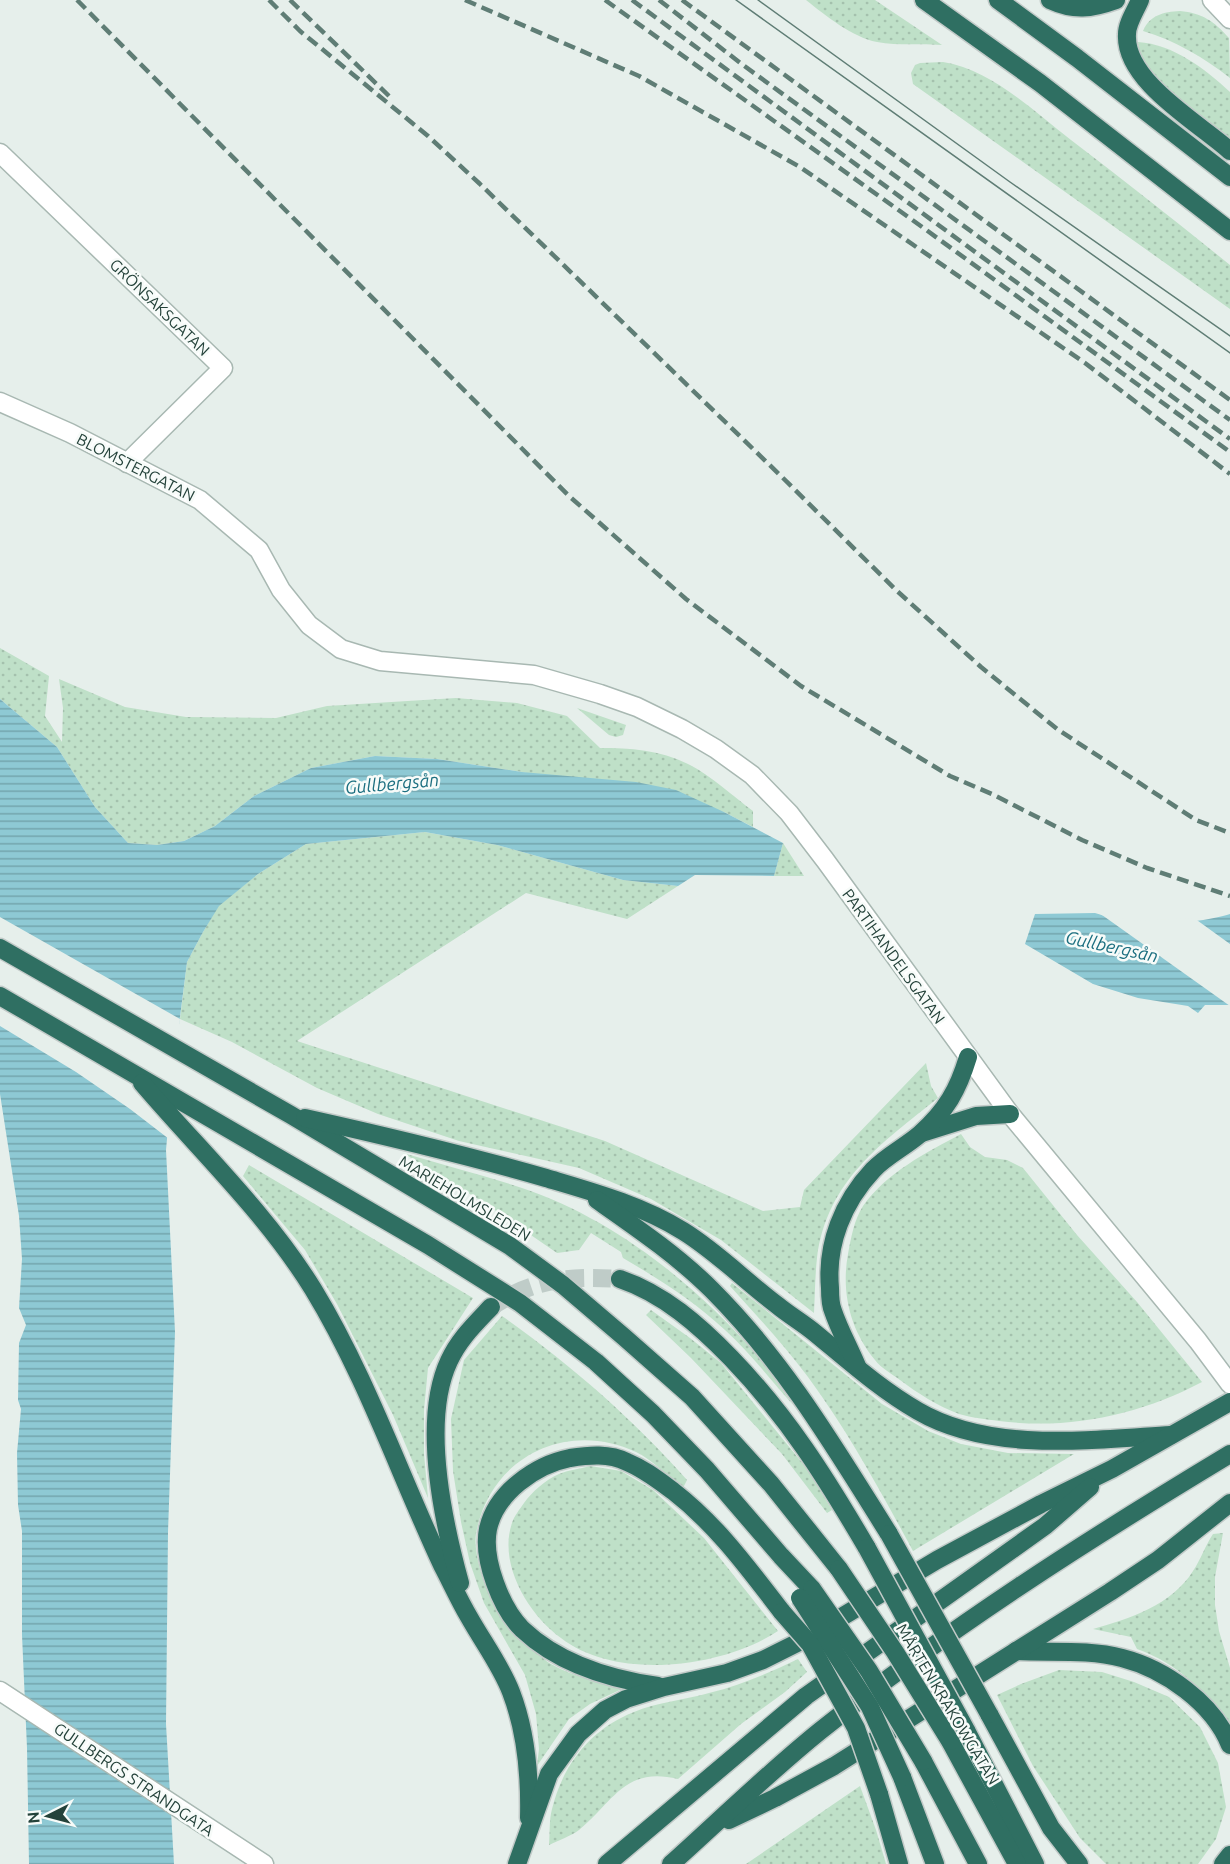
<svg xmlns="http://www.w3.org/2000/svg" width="1230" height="1864" viewBox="0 0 1230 1864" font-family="Ubuntu,sans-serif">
	<defs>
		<pattern id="grass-dots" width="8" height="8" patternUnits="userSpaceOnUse" patternTransform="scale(1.5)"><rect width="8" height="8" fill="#bfe0c8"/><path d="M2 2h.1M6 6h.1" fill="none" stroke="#a4c1ad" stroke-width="1.8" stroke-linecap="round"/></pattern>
		<pattern id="water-rules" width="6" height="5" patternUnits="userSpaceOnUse" patternTransform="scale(1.5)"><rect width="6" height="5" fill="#8ec9d4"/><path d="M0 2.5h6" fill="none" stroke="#74a5ad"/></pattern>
	</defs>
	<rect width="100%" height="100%" fill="#e6efeb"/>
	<g fill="url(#grass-dots)">
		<path d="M806 0H875L942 45C921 43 899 46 877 42 852 37 826 16 806 0Z"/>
		<path d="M1180 11C1202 13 1214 21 1229 38L1230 78C1203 57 1176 41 1143 31 1150 15 1163 12 1180 11Z"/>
		<path d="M1138 42C1173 44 1205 69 1230 92V141L1156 80 1140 57Z"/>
		<path d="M943 62C992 70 1033 111 1071 140 1125 181 1178 223 1230 265V309L913 84 911 73 915 65 920 63Z"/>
		<path d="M0 648 49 676 45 716 62 742 63 708 59 679 125 707 186 717 276 718 327 706 456 698 517 703 567 716 600 748C631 748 661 750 690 765 710 775 734 797 753 811V827L724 812 522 772 437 759 375 756 311 768 254 796 215 826 184 841 157 845 128 843 95 807 57 747 0 699Z"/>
		<polygon points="577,708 626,725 623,735 616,737 609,735"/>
		<path d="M425 832 497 845 623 880 678 886 627 919 526 893 297 1041 605 1141 763 1211 800 1207 804 1190 926 1063 931 1086 938 1098C882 1143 827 1180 817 1258 815 1276 815 1295 814 1313L721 1240 651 1199 579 1168 459 1141 378 1114 317 1088 232 1042 180 1019 187 962 203 932 218 906 258 874 306 844Z"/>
		<polygon points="783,843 804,876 774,876"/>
		<path d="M961 1134 970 1147 985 1157 1007 1160 1023 1168 1077 1235 1137 1302 1202 1382C1140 1415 1069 1430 999 1421 986 1419 972 1418 959 1414 938 1406 917 1393 900 1380 892 1374 881 1368 875 1360 850 1330 841 1292 848 1254 851 1238 854 1220 863 1206 886 1173 927 1152 961 1134Z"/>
		<path d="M403 1153C443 1165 483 1175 522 1188 612 1218 694 1283 755 1353 769 1369 781 1388 793 1405 771 1380 750 1353 725 1330 694 1301 659 1279 623 1258L621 1252 591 1233 579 1250 557 1253 483 1202Z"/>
		<polygon points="249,1165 473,1298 428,1368 424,1410 424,1454 428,1498 393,1415 337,1304 305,1250 243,1176"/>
		<path d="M732 1283 882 1404 928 1431 961 1444 1008 1453 1074 1454 913 1551C881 1492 848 1431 808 1377 784 1345 757 1316 730 1286Z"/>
		<polygon points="651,1310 690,1338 721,1363 808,1470 832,1510 827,1513 782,1454 691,1358 646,1315"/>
		<path d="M502 1316C571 1365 631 1417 687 1480L683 1488C669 1477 651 1459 636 1452 566 1419 489 1458 476 1534 473 1550 484 1587 492 1600 500 1616 536 1655 551 1664 574 1677 599 1682 624 1688L590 1704 569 1719 537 1766 539 1749 536 1714 525 1675 484 1603 470 1563 461 1522 453 1471 451 1419 464 1360Z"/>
		<path d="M590 1466 621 1471 653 1490 704 1538 778 1631C722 1668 616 1681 561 1638 528 1614 498 1564 512 1523 514 1516 520 1509 524 1503 532 1492 545 1480 559 1474 568 1470 580 1469 590 1466Z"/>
		<path d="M1223 1533 1215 1577V1605L1219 1631 1230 1668V1724C1205 1691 1177 1663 1137 1649L1131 1637 1093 1629C1129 1619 1172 1605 1193 1571 1201 1559 1205 1546 1213 1534Z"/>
		<path d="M798 1659 807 1672 785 1692 741 1724 678 1779C625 1766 614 1801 579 1830 571 1836 559 1840 549 1845 550 1833 549 1820 552 1809 563 1764 591 1729 634 1712 658 1702 684 1700 709 1693 741 1685 769 1673 798 1659Z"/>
		<polygon points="1059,1670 1102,1672 1134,1682 1169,1697 1200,1727 1218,1763 1226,1807 1216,1839 1198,1864 1106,1864 1080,1838 1033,1766 997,1695 1021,1684"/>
		<polygon points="860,1786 876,1830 886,1864 746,1864"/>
	</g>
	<g fill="url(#water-rules)">
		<polygon points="0,699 57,747 95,807 128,843 157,845 184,841 215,826 254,796 311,768 375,756 437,759 522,772 636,782 676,790 724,812 783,843 774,876 695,875 678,886 623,880 497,845 425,832 306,844 258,874 219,906 203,932 187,962 173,1072 166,1150 175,1332 168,1532 166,1724 174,1864 29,1864 27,1748 22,1635 22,1531 18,1505 17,1453 21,1409 18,1400 19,1343 26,1325 19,1308 22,1259 19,1216 0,1094"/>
		<path d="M1095 913C1106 916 1119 922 1131 924 1151 927 1211 921 1230 914V1005H1205L1198 1013 1188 1006 1138 998 1093 984 1025 944 1035 914Z"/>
	</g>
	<g fill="#e6efeb">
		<polygon points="1095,910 1132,921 1194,918 1230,944 1230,1006"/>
		<polygon points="0,917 180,1019 169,1139 130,1109 76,1072 0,1026"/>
	</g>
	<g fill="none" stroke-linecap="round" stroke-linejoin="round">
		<path stroke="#bfccc8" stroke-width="18" stroke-dasharray="18 9" stroke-linecap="butt" d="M491 1307C535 1278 570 1276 620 1279"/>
		<defs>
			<g id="minor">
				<polyline points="1212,0 1230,19"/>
				<polyline points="0,153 223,368 127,463"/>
				<polyline points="0,402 70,433 200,500 259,550 281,590 309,625 341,649 380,661 534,675 600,694 637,707 682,729 716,749 752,775 789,813 825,860 1010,1114 1198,1341 1230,1384"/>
				<polyline points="0,1691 264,1864"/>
			</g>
			<g id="highway">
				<polyline points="924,0 1040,83 1230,231"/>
				<polyline points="998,0 1077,58 1230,177"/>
				<path d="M1050 0C1074 11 1091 9 1116 0"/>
				<path d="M1140 0C1136 10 1127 23 1127 34 1124 81 1199 123 1230 151"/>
				<polyline points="0,948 291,1115 510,1246 563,1285 624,1337 692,1397 771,1484 839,1569"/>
				<polyline points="0,996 428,1245 520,1303 596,1362 653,1414 707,1470 781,1556 812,1589"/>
				<path d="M142 1083C200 1151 266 1213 313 1289 366 1376 399 1473 442 1565 451 1582 459 1600 469 1617 483 1642 501 1666 511 1692 526 1731 530 1777 529 1818"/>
				<path d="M305 1118C386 1136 466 1155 546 1178 593 1192 641 1205 683 1231 717 1252 745 1281 777 1305 789 1315 803 1323 815 1333 849 1361 880 1389 918 1411 990 1453 1091 1440 1171 1435"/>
				<polyline points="922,1133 976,1116 1010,1114"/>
				<path d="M597 1200C637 1228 678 1256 712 1290 785 1363 835 1448 889 1534"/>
				<path d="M620 1279C664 1294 699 1325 731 1358 788 1417 826 1478 867 1548"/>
				<path d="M857 1366C849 1347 839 1329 833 1311 830 1304 830 1295 830 1288 826 1244 843 1202 873 1170 886 1156 905 1147 920 1134 946 1111 958 1090 968 1057"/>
				<path d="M460 1583C443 1521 421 1421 449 1361 459 1339 475 1324 491 1307"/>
				<path d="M1016 1651C1050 1653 1088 1649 1122 1658 1165 1669 1213 1703 1230 1745"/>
				<path d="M658 1686C609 1679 559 1664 522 1629 501 1608 482 1559 488 1529 496 1493 535 1465 570 1458 589 1455 609 1453 627 1462 644 1469 658 1480 673 1491 717 1525 748 1568 782 1612"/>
				<polyline points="989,1714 1051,1828 1079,1864"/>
				<polyline points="966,1730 1035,1864"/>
				<polyline points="950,1741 1017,1864"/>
				<polyline points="923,1761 978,1864"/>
				<polyline points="902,1777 935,1864"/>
				<polyline points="879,1794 899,1864"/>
				<polyline points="729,1820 775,1798 834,1766 1110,1592 1158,1560 1230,1503"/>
				<polyline points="517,1864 549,1774 578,1734 605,1710 626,1699 664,1687 727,1673 763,1660 803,1640 937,1560 1041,1504 1112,1469 1230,1402"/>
				<polyline points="607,1864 806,1696 1045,1526 1090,1487"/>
				<path d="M671 1864C720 1820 768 1773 820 1731 949 1628 1089 1539 1230 1454"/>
				<polyline points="1223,1864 1230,1855"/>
			</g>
		</defs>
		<use href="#minor" stroke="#a8b8b2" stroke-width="21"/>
		<use href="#highway" stroke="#c2cac8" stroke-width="21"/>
		<use href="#minor" stroke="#fff" stroke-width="18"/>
		<use href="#highway" stroke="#2f6f62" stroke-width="18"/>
		<g stroke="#5f7d75" stroke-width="1.5">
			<polyline points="736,0 1230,353"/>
			<polyline points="758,0 1010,182 1230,336"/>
		</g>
		<g stroke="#5f7d75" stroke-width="4.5" stroke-dasharray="12 6" stroke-linecap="butt">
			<polyline points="77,0 569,496 686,599 801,686 950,776 992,794 1082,840 1147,868 1230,896"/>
			<polyline points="269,0 300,31 428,136 480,184 783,478 896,590 981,667 1057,729 1196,820 1230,833"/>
			<polyline points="290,0 389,96"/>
			<polyline points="465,0 639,76 800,167 1085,363 1230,474"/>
			<polyline points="605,0 925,229 1230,452"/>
			<polyline points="632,0 1230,439"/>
			<polyline points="659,0 743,65 1230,420"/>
			<polyline points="682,0 1230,400"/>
		</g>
		<defs>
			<g id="highway-bridge">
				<polyline points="889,1534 989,1714"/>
				<polyline points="867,1548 966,1730"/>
				<polyline points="839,1569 895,1652 950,1741"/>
				<polyline points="812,1589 869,1671 923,1761"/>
				<polyline points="800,1598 870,1707 902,1777"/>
				<polyline points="782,1612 810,1644 856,1728 879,1794"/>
			</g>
		</defs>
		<use href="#highway-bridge" stroke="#c2cac8" stroke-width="21" stroke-linecap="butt"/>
		<use href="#highway-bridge" stroke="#2f6f62" stroke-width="18"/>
	</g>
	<g text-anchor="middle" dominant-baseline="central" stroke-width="5" stroke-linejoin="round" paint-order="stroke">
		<g font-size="16" fill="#24423a" stroke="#f7fbf9">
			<text transform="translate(160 307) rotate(44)">GRÖNSAKSGATAN</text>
			<text transform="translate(136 467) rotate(27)">BLOMSTERGATAN</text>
			<text transform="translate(894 956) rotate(54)">PARTIHANDELSGATAN</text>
			<text transform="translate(465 1198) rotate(31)">MARIEHOLMSLEDEN</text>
			<text transform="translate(948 1704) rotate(59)">MÅRTEN KRAKOWGATAN</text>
			<text transform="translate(134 1779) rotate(34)">GULLBERGS STRANDGATA</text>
		</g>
		<g font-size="18" font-style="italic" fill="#1c6f80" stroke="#f7fbf9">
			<text transform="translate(392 783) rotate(-5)">Gullbergsån</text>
			<text transform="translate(1112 946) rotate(12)">Gullbergsån</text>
		</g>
	</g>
	<g transform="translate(48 1816) rotate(264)" stroke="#f7fbf9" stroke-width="4.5" paint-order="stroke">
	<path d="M0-4.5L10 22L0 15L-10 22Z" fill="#24423a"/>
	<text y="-9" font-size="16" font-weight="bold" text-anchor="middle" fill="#24423a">N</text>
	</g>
</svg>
